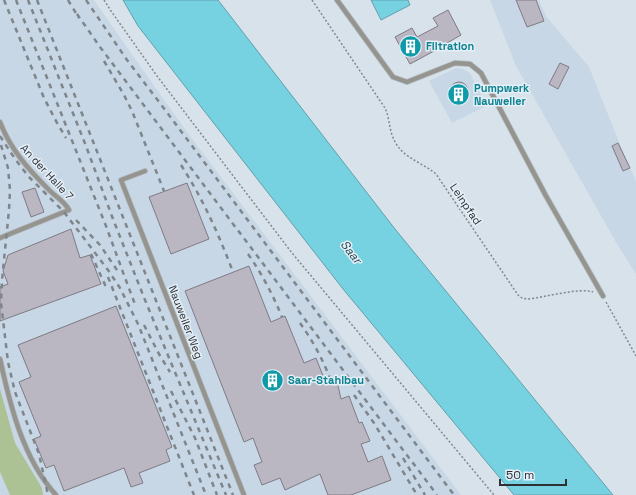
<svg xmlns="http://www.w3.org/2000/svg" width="636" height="495" viewBox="0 0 636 495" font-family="'Space Grotesk',sans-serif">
	<rect width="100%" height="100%" fill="#d8e2ea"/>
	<g fill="#c8d7e5">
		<polygon points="0,0 94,0 133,56 187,132 461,495 0,495"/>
		<polygon points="490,0 539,0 546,16 589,67 621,147 636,181 636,274 617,244 516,66"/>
		<polygon points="456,68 463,69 470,73 486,106 452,123 429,81"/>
	</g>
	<polygon fill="#adc294" points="0,389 15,443 42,488 43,495 10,495 0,472"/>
	<g fill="#76d1e0" stroke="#60a1ac">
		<polygon points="123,0 218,0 395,229 613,495 514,495 343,289 138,26"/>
		<polygon points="371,0 408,0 410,5 381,20"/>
	</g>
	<g fill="#bab7c2" stroke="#7e7b85">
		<polygon points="516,0 536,0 544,21 527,27"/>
		<polygon points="448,10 461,35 447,43 447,44 410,64 395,37 412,28 417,37 438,26 433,18"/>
		<polygon points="560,63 569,67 558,89 549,84"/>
		<circle cx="459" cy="91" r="9"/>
		<polygon points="618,143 630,168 623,171 612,146"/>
		<polygon points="187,183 209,239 171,254 149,197"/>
		<polygon points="35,188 44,212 31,217 22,192"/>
		<polygon points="71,229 80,258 90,255 101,284 0,321 0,287 8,284 3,271 8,255"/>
		<polygon points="249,266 271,322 285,316 304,363 316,358 325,381 336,377 341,399 349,396 359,423 362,422 370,441 361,444 368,462 382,456 391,480 351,495 328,495 320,474 285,490 280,478 262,485 254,465 262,462 253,438 244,442 185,291"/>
		<polygon points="116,306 172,447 166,450 170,461 139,473 143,483 131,487 124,468 64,491 54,465 46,468 34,439 41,436 19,382 31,377 18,345"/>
	</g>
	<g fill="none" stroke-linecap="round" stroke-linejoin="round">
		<defs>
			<g id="lane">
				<polyline points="337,0 393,77 407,82 455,63 470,64 481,73 546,196 603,296"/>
				<path d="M0 122C10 149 29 170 49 190 57 198 64 201 69 210L0 238"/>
				<polyline points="145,171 121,180 244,495"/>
				<path d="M0 359C10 405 23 459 56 495"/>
			</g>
		</defs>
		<use href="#lane" stroke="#b6bfc6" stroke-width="6"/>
		<g stroke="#81888e" stroke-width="1.5" stroke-dasharray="2 2" stroke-linecap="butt">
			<polyline points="104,0 111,11 157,76 292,253 494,495"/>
			<path d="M312 0 385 108C389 116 389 126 392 135 400 158 419 160 436 174L518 295 522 298 527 299C543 298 580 287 593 292"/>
			<polyline points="606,302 636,356"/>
		</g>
		<use href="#lane" stroke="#95948f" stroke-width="4.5"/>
		<g stroke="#7e858b" stroke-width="2.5" stroke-dasharray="5 5" stroke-linecap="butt">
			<polyline points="4,0 44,98 56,121 66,138"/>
			<polyline points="16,0 106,226 124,275 136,307"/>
			<polyline points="28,0 86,146 113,219 145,300 226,495"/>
			<polyline points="37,0 233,495"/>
			<polyline points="68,0 79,18"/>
			<polyline points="86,0 127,60 153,94 454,495"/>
			<polyline points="77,14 100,47 437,495"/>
			<polyline points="104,61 124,95 132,111 164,191"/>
			<polyline points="0,136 11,153 21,167 30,178 64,212 108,270 120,288 138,324 206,495"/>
			<polyline points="1,145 8,168 10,190 9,210 2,280 1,303 8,362 15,392 39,454 48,495"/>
			<path d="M181 165C203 199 219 235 233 272"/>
			<polyline points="76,220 100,245 119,273"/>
			<polyline points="91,254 106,287"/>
			<path d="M248 254C262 274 273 295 282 317"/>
			<polyline points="108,277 194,495"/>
			<path d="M300 323C312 340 323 359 330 379"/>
			<polyline points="144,325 159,354 170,372"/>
			<polyline points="171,391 195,438 217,495"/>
			<polyline points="354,395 374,423 417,495"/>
			<polyline points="403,458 425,495"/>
		</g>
	</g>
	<defs>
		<symbol id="building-disc" viewBox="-11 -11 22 22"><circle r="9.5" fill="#0f9aa8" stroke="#e5eff8"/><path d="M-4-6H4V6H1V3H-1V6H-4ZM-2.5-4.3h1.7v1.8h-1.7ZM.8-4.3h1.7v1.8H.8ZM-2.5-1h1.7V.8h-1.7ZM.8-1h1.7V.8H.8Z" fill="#fff"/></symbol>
	</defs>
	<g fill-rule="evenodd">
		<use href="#building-disc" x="398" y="34" width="25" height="25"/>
		<use href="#building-disc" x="446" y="82" width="25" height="25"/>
		<use href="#building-disc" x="260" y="368" width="25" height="25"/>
	</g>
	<g text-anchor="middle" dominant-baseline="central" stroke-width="3" stroke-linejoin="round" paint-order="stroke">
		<g font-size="11" font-weight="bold" fill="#0d838f" stroke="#e5eff8" text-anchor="start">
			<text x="426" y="46">Filtration</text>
			<text x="474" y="88">Pumpwerk<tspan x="474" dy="13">Nauweiler</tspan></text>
			<text x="288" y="380">Saar-Stahlbau</text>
		</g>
		<g font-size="11" fill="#2d3134" stroke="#e5eff8">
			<text transform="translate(47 172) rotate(47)">An der Halle 7</text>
			<text transform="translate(466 204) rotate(56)">Leinpfad</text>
			<text transform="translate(186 322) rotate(69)">Nauweiler Weg</text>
		</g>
		<g font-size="12" font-style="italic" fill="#244d54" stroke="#e5eff8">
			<text transform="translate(351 252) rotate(52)">Saar</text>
		</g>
	</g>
	<path d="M500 479v6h66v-6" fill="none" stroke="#2d3134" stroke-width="2"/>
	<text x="506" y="479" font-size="12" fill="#2d3134" stroke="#e5eff8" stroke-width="3" paint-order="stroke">50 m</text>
</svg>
